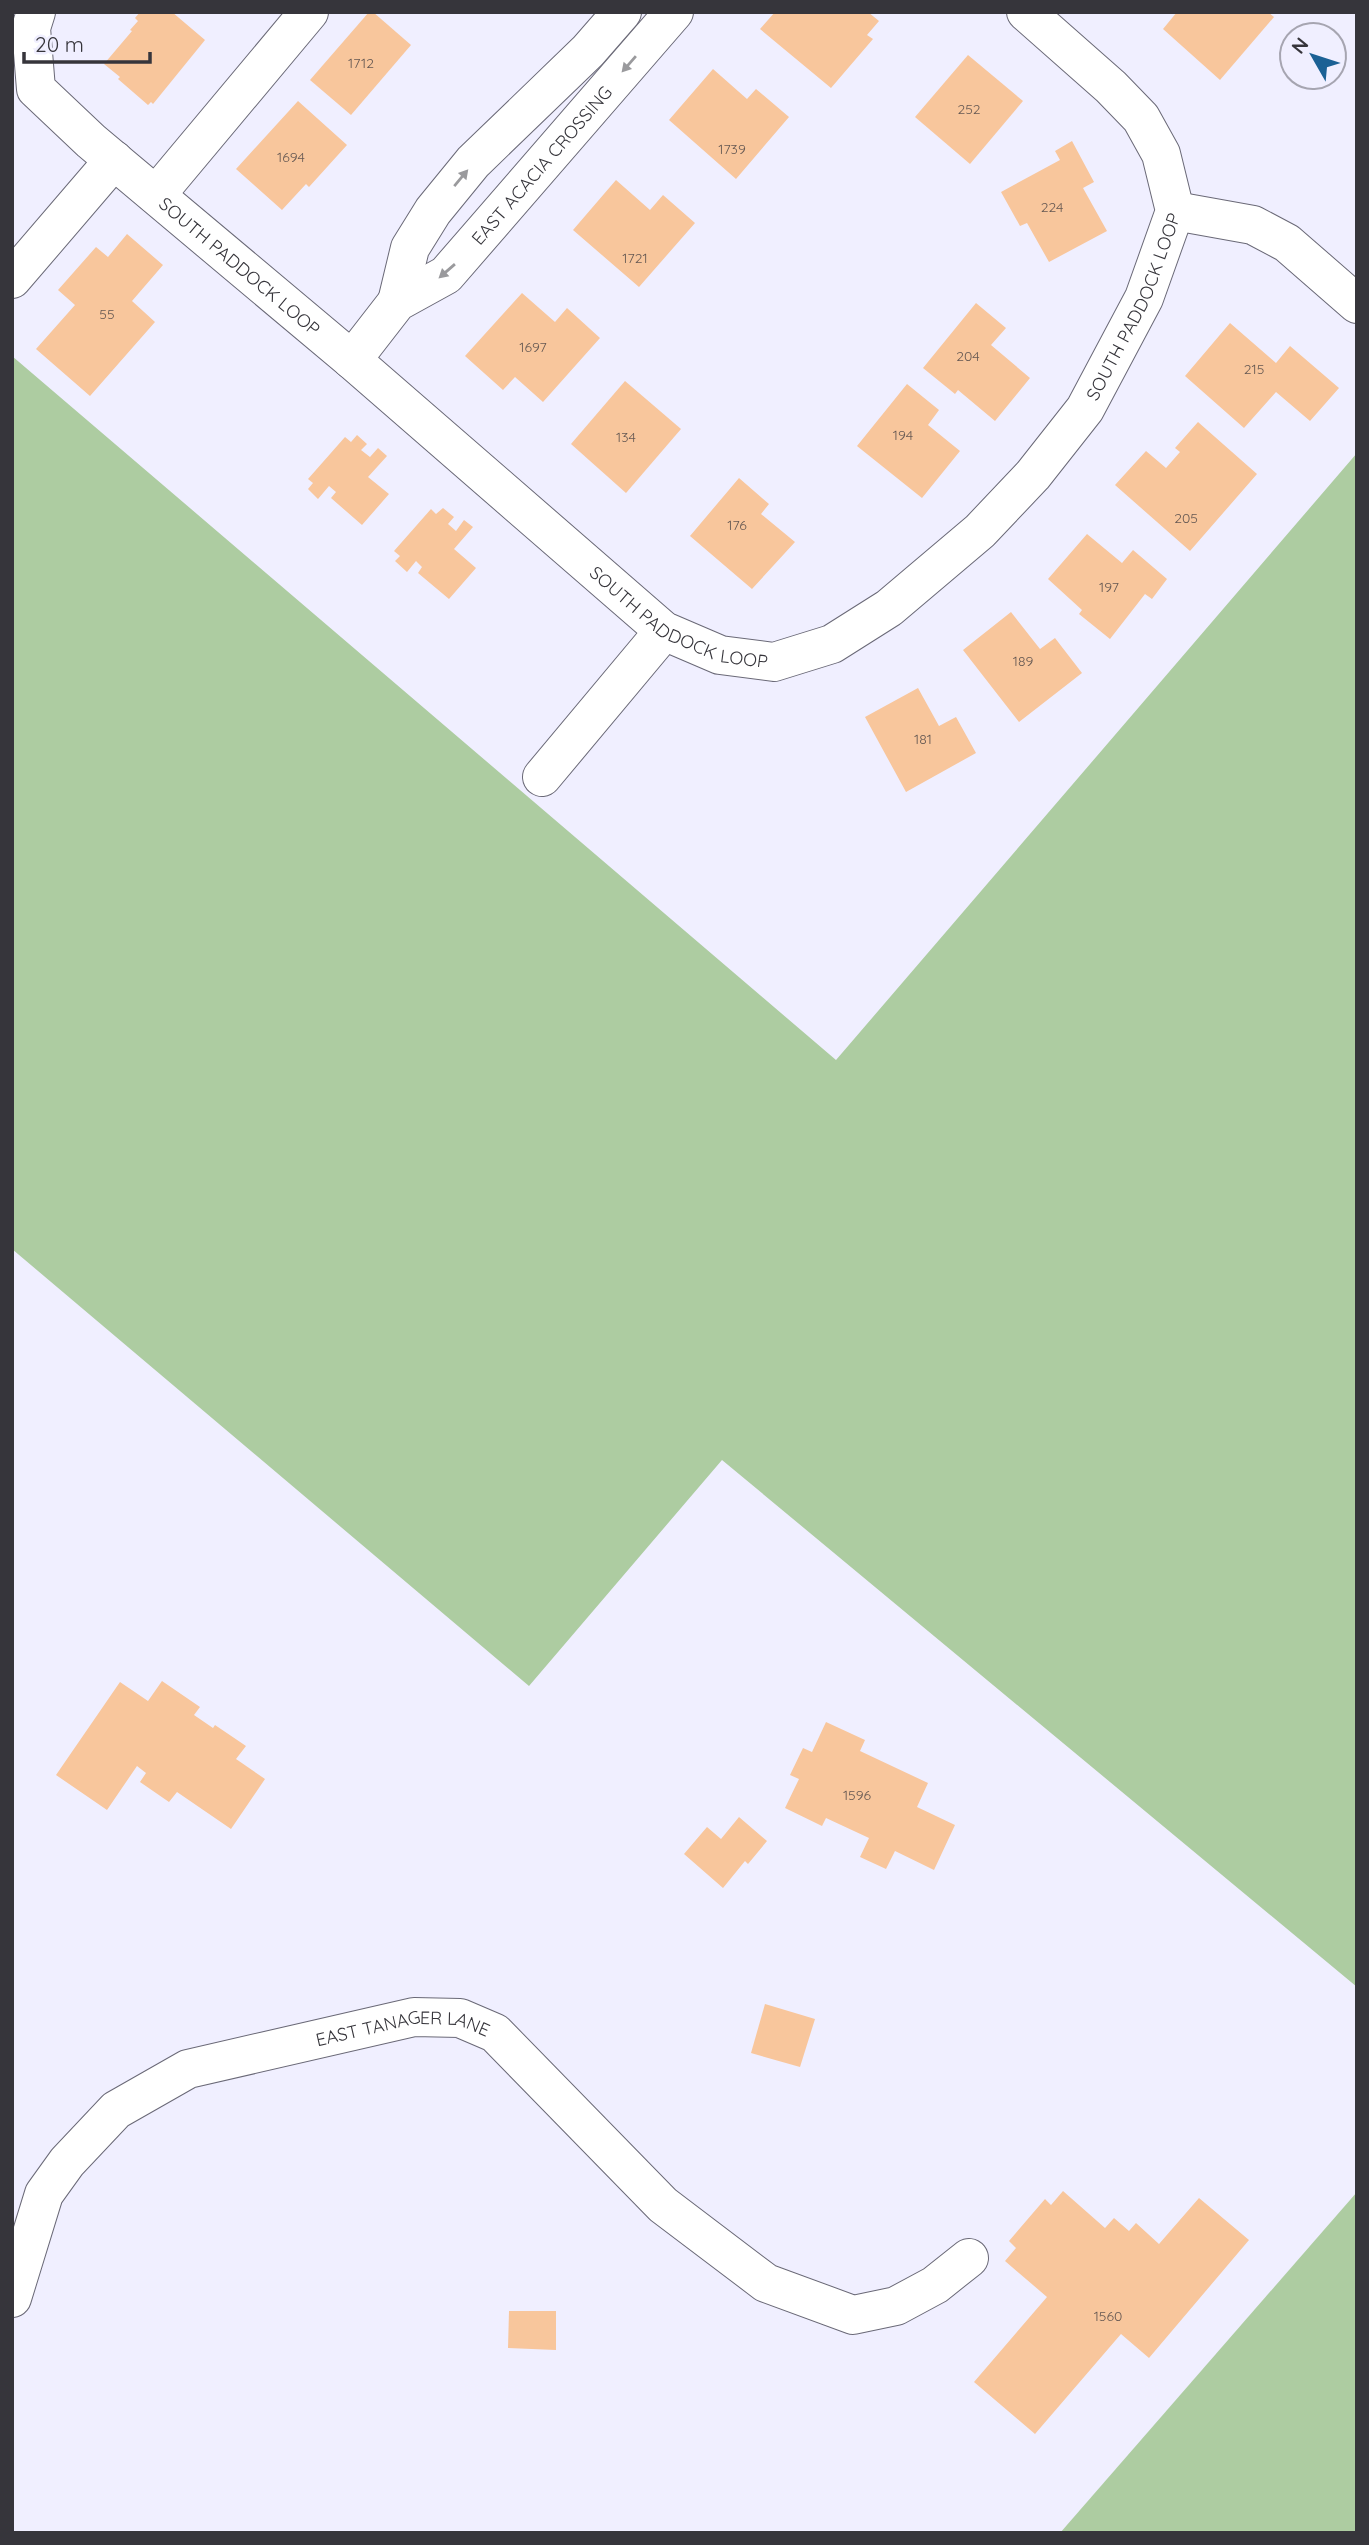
<svg xmlns="http://www.w3.org/2000/svg" width="1369" height="2545" viewBox="0 0 1369 2545" font-family="Quicksand,sans-serif">
	<rect width="100%" height="100%" fill="#f0efff"/>
	<g fill="#adcca1">
		<polygon points="12,356 836,1060 1357,453 1357,1987 722,1460 529,1686 12,1249"/>
		<polygon points="1357,2192 1357,2533 1060,2533"/>
	</g>
	<g fill="#f8c69c">
		<polygon points="140,12 172,12 205,40 153,104 151,102 148,105 118,79 120,77 104,64 132,31 130,30 138,21 135,18"/>
		<polygon points="369,12 373,12 411,45 351,115 310,80"/>
		<polygon points="775,12 868,12 879,21 867,35 873,39 831,88 760,29"/>
		<polygon points="1177,12 1268,12 1274,17 1220,80 1163,29"/>
		<polygon points="968,55 1023,101 970,164 915,117"/>
		<polygon points="713,69 747,99 756,89 789,117 736,179 669,120"/>
		<polygon points="298,101 347,145 309,187 306,184 282,210 236,169"/>
		<polygon points="1072,141 1094,182 1083,188 1107,231 1049,262 1027,223 1020,226 1001,192 1060,160 1055,151"/>
		<polygon points="616,180 650,210 663,195 695,223 639,287 573,230"/>
		<polygon points="127,234 163,265 132,301 155,322 90,396 36,349 75,305 58,290 96,247 108,257"/>
		<polygon points="522,293 555,322 567,308 600,338 543,402 515,377 503,390 465,356"/>
		<polygon points="976,303 1006,328 991,345 1030,378 995,421 958,390 955,394 923,368"/>
		<polygon points="1230,323 1276,363 1290,346 1339,388 1310,421 1276,392 1244,428 1185,376"/>
		<polygon points="625,381 681,429 626,493 571,444"/>
		<polygon points="907,384 939,410 928,425 960,451 922,498 857,446"/>
		<polygon points="1198,422 1257,474 1190,551 1115,485 1146,451 1166,468 1180,452 1175,448"/>
		<polygon points="357,435 367,444 361,450 370,457 378,448 387,456 368,477 389,494 362,525 331,498 336,492 329,486 318,499 308,489 313,483 308,479 345,437 351,442"/>
		<polygon points="739,478 769,504 761,514 795,542 752,589 690,536"/>
		<polygon points="443,508 454,517 448,524 456,531 464,520 473,527 454,549 476,568 449,599 418,573 422,567 416,561 407,572 395,561 400,556 394,551 431,509 436,514"/>
		<polygon points="1087,534 1122,563 1133,550 1167,579 1152,599 1145,594 1110,639 1079,614 1082,610 1048,579"/>
		<polygon points="1011,612 1040,649 1055,638 1082,673 1019,722 963,650"/>
		<polygon points="918,688 939,726 956,717 976,753 906,792 865,717"/>
		<polygon points="162,1681 200,1707 194,1715 213,1728 215,1725 246,1746 236,1759 265,1779 231,1829 177,1792 169,1802 140,1782 146,1773 137,1766 107,1810 56,1775 120,1682 148,1701"/>
		<polygon points="826,1722 865,1740 860,1751 928,1783 917,1807 955,1825 934,1870 895,1851 886,1869 860,1857 869,1838 826,1818 822,1826 785,1808 799,1779 790,1775 803,1748 812,1752"/>
		<polygon points="739,1817 767,1841 748,1864 745,1861 723,1888 684,1854 707,1827 721,1839"/>
		<polygon points="765,2004 815,2019 800,2067 751,2053"/>
		<polygon points="1063,2191 1105,2228 1114,2218 1129,2231 1136,2223 1159,2244 1199,2198 1249,2240 1149,2358 1121,2334 1035,2434 974,2382 1047,2297 1005,2261 1016,2248 1009,2241 1045,2199 1051,2205"/>
		<polygon points="509,2311 556,2311 556,2350 508,2348"/>
	</g>
	<g fill="none" stroke-linecap="round" stroke-linejoin="round">
		<defs>
			<g id="minor">
				<path id="s1" d="M36 12 31 28 36 89 91 141 352 360 664 631 720 655 774 662 832 644 889 608 980 531 1033 475 1085 409 1144 298 1175 211 1161 154 1141 118 1111 87 1026 12"/>
				<polyline points="156,195 309,12"/>
				<polyline points="1175,211 1253,225 1287,243 1357,304"/>
				<polyline points="12,279 114,160"/>
				<polyline points="397,302 410,248 433,211 473,162 588,51 622,12"/>
				<path id="s2" d="M352 360 397 302 446 275 674 12"/>
				<polyline points="542,777 664,631"/>
				<path id="s3" d="M12 2298 44 2194 67 2162 116 2110 188 2069 414 2017 460 2018 495 2033 663 2205 766 2283 853 2315 896 2306 935 2285 969 2258"/>
			</g>
		</defs>
		<use href="#minor" stroke="#6a6977" stroke-width="40"/>
		<use href="#minor" stroke="#fff" stroke-width="38"/>
	</g>
	<defs><path id="oneway-solid" d="M-6-.8H1V-3.2L6.5 0L1 3.2V.8H-6Z" transform="scale(1.75)"/></defs>
	<g fill="#9a9a9d">
		<use href="#oneway-solid" transform="translate(629 64) rotate(131)"/>
		<use href="#oneway-solid" transform="translate(461 178) rotate(-50)"/>
		<use href="#oneway-solid" transform="translate(447 271) rotate(139)"/>
	</g>
	<g text-anchor="middle" dominant-baseline="central" stroke-width="6" stroke-linejoin="round" paint-order="stroke">
		<g font-size="14" fill="#665953">
			<text x="361" y="63">1712</text>
			<text x="969" y="109">252</text>
			<text x="732" y="149">1739</text>
			<text x="291" y="157">1694</text>
			<text x="1052" y="207">224</text>
			<text x="635" y="258">1721</text>
			<text x="107" y="314">55</text>
			<text x="533" y="347">1697</text>
			<text x="968" y="356">204</text>
			<text x="1254" y="369">215</text>
			<text x="903" y="435">194</text>
			<text x="626" y="437">134</text>
			<text x="1186" y="518">205</text>
			<text x="737" y="525">176</text>
			<text x="1109" y="587">197</text>
			<text x="1023" y="661">189</text>
			<text x="923" y="739">181</text>
			<text x="857" y="1795">1596</text>
			<text x="1108" y="2316">1560</text>
		</g>
		<g font-size="18" fill="#36353b" stroke="#f0efff">
			<text stroke="none"><textPath href="#s2" startOffset="275">EAST ACACIA CROSSING</textPath></text>
			<text stroke="none"><textPath href="#s1" startOffset="348">SOUTH PADDOCK LOOP</textPath></text>
			<text stroke="none"><textPath href="#s1" startOffset="1545">SOUTH PADDOCK LOOP</textPath></text>
			<text stroke="none"><textPath href="#s1" startOffset="915">SOUTH PADDOCK LOOP</textPath></text>
			<text stroke="none"><textPath href="#s3" startOffset="523">EAST TANAGER LANE</textPath></text>
		</g>
	</g>
	<rect width="1369" height="2545" fill="none" stroke="#36353b" stroke-width="28"/>
	<g transform="translate(1313 56) rotate(309)"><circle r="33" fill="#f0efff" stroke="#a6a5b1" stroke-width="2"/>
	<path d="M0-5L12 26L0 18L-12 26Z" fill="#1b6195"/>
	<text y="-10" font-size="19" font-weight="bold" text-anchor="middle" fill="#36353b">N</text>
	</g>
	<path d="M24 52v10h126v-10" fill="none" stroke="#36353b" stroke-width="3.5"/>
	<text x="35" y="52" font-size="21" fill="#36353b" stroke="#f0efff" stroke-width="5" paint-order="stroke">20 m</text>
</svg>
